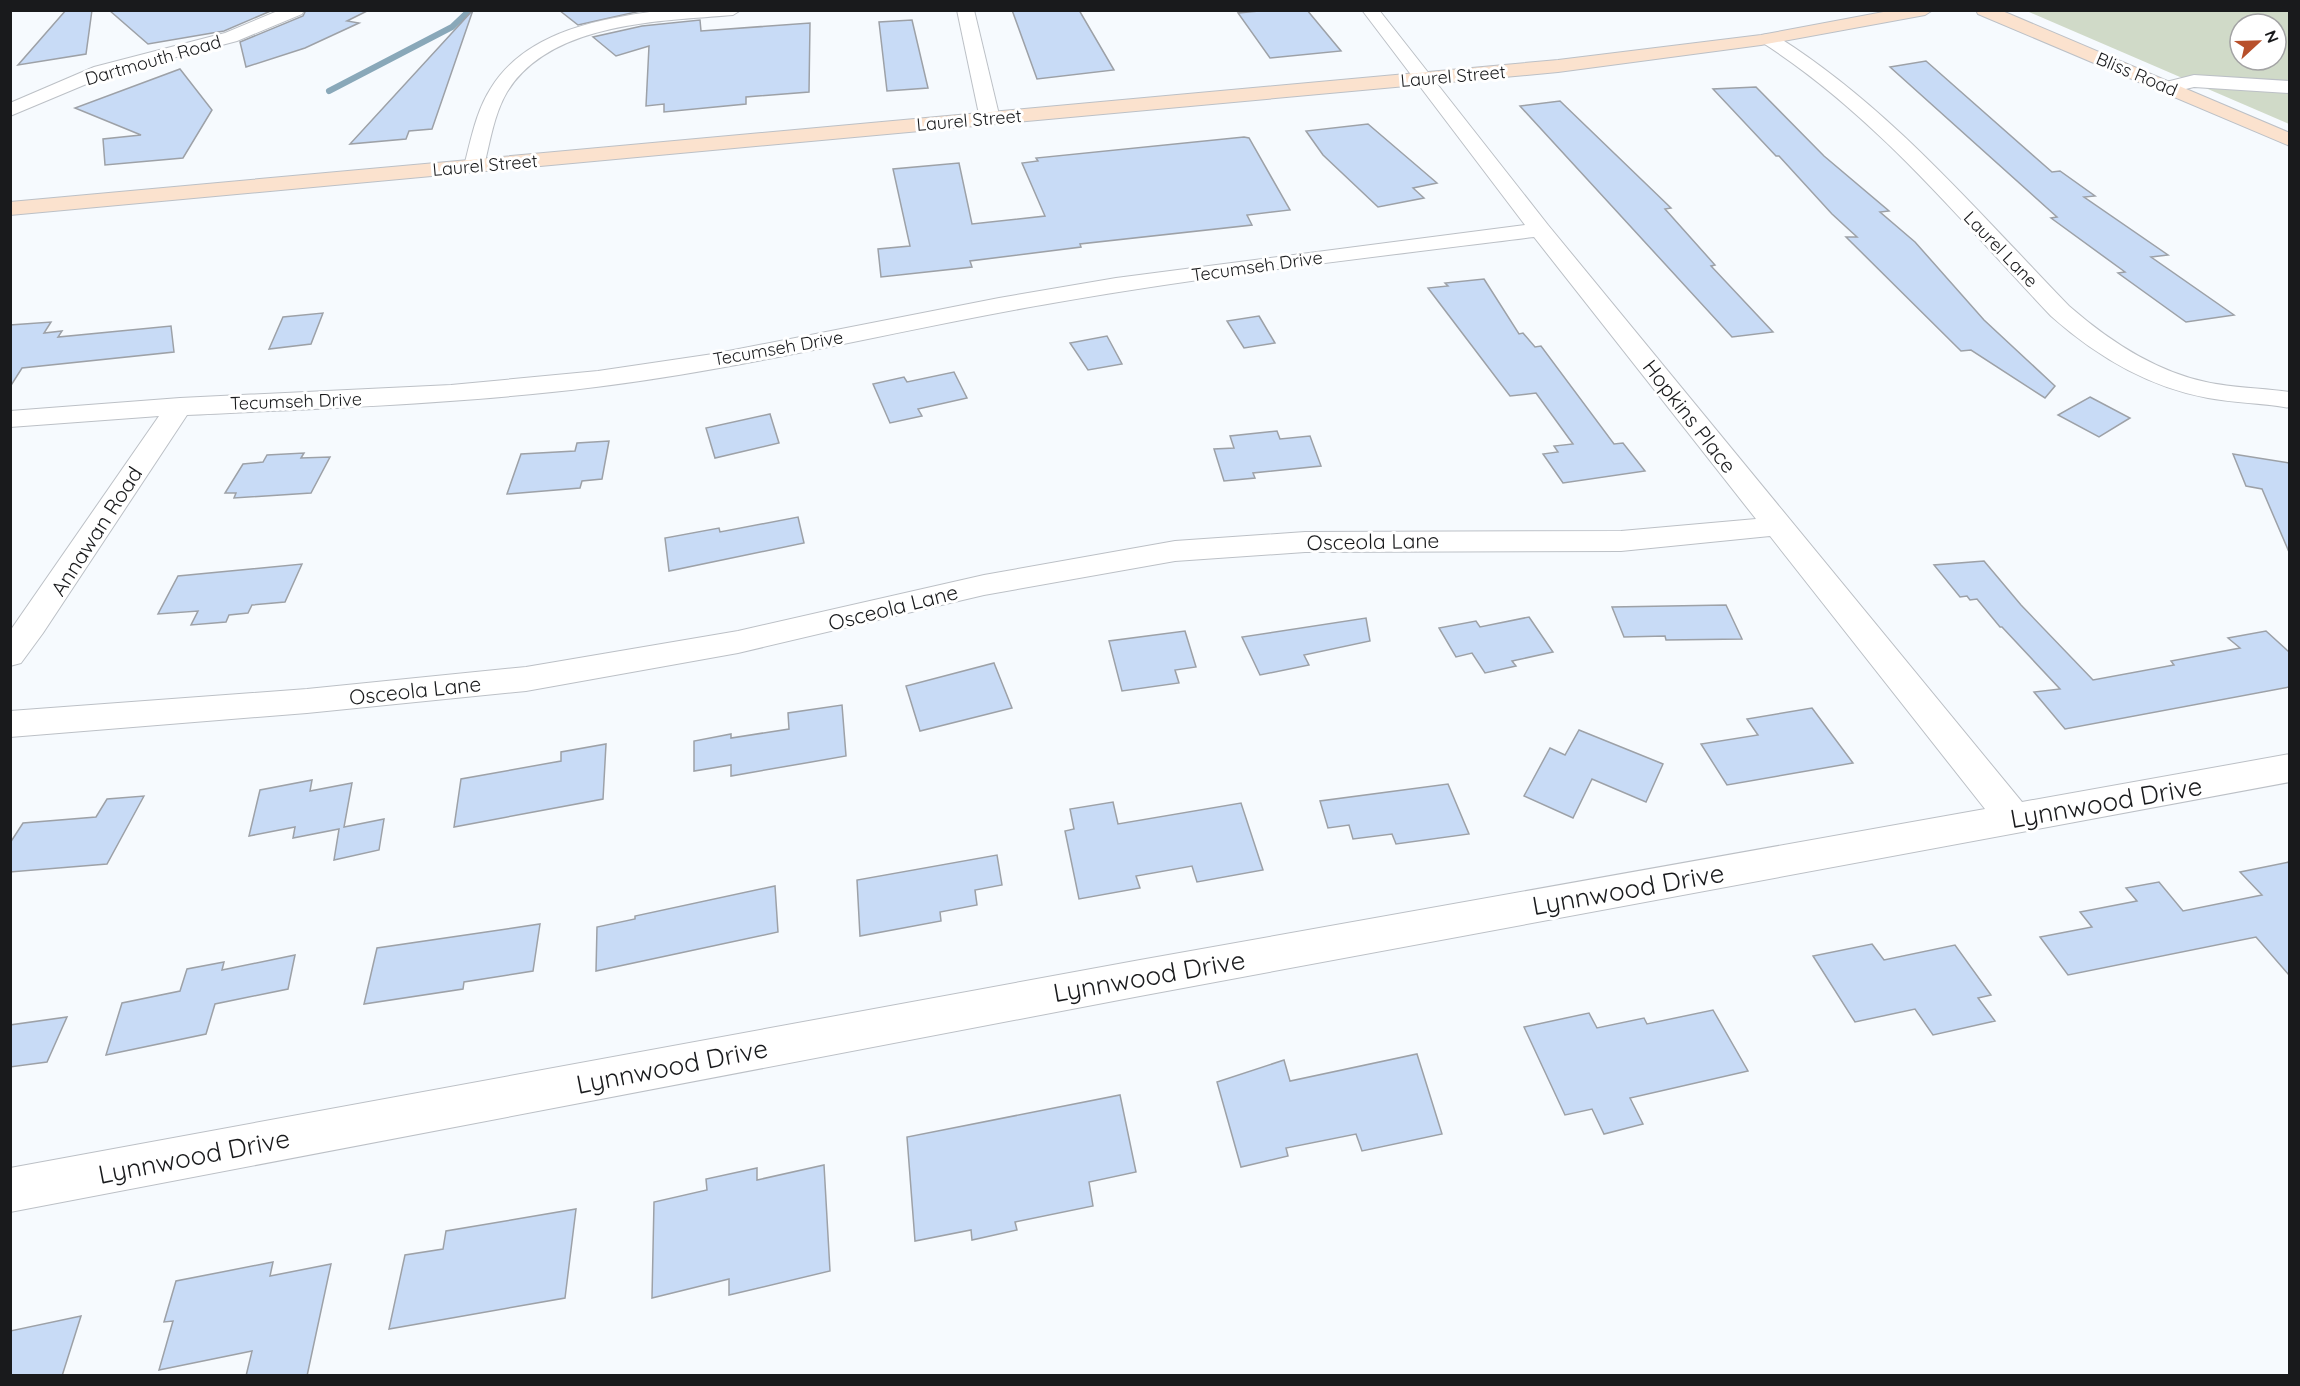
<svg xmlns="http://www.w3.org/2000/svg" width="2300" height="1386" viewBox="0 0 2300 1386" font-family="Quicksand,sans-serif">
	<rect width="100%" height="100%" fill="#f6fafe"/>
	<path fill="#d0dac8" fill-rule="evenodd" d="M2034 10 2289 11V124L2029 12ZM2240 24H2276V60H2240Z"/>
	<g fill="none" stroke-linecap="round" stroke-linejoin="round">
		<polyline stroke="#89a8b9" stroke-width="6" points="329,91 452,27 470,10"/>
	</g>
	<g fill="#c8dbf6" stroke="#9da1a7" stroke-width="1.5">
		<polygon points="66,10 92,10 86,54 18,65"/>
		<polygon points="109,10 273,10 224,31 148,44"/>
		<polygon points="306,10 369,10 347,21 359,23 305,48 246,67 240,42 303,16"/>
		<polygon points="473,10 432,129 409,131 406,139 350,144"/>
		<polygon points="559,10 645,10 578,25"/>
		<polygon points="1012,10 1079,10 1114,70 1037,79"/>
		<polygon points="1270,10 1307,10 1341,51 1270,58 1238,13"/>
		<polygon points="700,20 701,31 810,23 809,92 746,97 746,104 664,112 664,104 646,106 649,46 616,56 593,37 642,26"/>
		<polygon points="912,20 928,88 887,91 879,22"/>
		<polygon points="1926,61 2052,172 2060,171 2095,196 2084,197 2168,255 2151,257 2234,315 2186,322 2118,273 2125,272 2051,218 2057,217 1890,67"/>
		<polygon points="180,69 212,110 183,158 105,165 103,139 141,135 75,108"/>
		<polygon points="1756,87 1824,156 1889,211 1880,212 1915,242 1984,320 2055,386 2045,398 1971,350 1961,351 1846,237 1857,237 1832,214 1779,156 1776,156 1713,89"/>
		<polygon points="1560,101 1671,208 1665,209 1715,265 1711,266 1773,332 1732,337 1520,106"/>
		<polygon points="1368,124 1437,183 1413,188 1424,198 1378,207 1323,155 1306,131"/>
		<polygon points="1244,137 1249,138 1290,210 1247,215 1252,225 1080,244 1081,247 970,261 972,267 881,277 878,249 910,246 893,169 959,163 972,224 1045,216 1022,163 1038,161 1036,158"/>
		<polygon points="1484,279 1519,334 1523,333 1535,347 1541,346 1614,444 1623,443 1645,471 1563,483 1543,454 1558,452 1554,446 1573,444 1536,393 1510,396 1428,288 1448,286 1445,283"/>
		<polygon points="323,313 311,344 269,349 283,317"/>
		<polygon points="1259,316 1275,343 1244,348 1227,321"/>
		<polygon points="51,322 44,333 62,331 58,337 171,326 174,352 22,368 10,387 10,325"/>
		<polygon points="1107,336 1122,364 1088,370 1070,343"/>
		<polygon points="954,372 967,398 918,409 922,416 890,423 873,384 904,377 907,382"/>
		<polygon points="2090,397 2130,418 2099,437 2058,415"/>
		<polygon points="770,414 779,443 715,458 706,428"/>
		<polygon points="1277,431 1280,439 1310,436 1321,466 1253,473 1255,478 1224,481 1214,449 1234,448 1230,436"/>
		<polygon points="609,441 602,479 582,481 580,488 507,494 521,454 575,451 577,443"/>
		<polygon points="304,453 301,458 330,457 311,493 234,498 236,493 225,493 243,464 263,462 267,455"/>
		<polygon points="2233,454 2289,463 2289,552 2262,489 2246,486"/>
		<polygon points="798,517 804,543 669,571 665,538 719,528 720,532"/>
		<polygon points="1984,561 2021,605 2093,680 2174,665 2171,661 2240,648 2228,638 2266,631 2289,652 2289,687 2065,729 2034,692 2060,689 2002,627 2000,627 1977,599 1970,600 1967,596 1960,597 1934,565"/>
		<polygon points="302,564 285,602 252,605 248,613 229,615 226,622 191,625 198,611 158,614 178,576"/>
		<polygon points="1726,605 1742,639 1666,640 1665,636 1624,637 1612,607"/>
		<polygon points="1529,617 1553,652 1512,661 1516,666 1485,673 1472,653 1456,657 1439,628 1476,621 1480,627"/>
		<polygon points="1366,618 1370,641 1304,655 1309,665 1260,675 1242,637"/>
		<polygon points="1185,631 1196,667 1175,670 1179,683 1122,691 1109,641"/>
		<polygon points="994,663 1012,708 920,731 906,686"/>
		<polygon points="842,705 846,756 731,776 731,765 694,771 694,741 731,734 731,738 789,729 788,713"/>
		<polygon points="1812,708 1853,763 1727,785 1701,744 1758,735 1747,719"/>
		<polygon points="1579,730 1663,764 1646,802 1592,779 1573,818 1524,796 1550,748 1565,755"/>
		<polygon points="606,744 603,799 454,827 461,779 561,761 561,752"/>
		<polygon points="312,780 310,791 352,783 344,827 384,819 379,850 334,860 339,829 293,838 295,827 249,836 260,790"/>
		<polygon points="1448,784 1469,834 1396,844 1392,834 1353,839 1349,825 1328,828 1320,801"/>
		<polygon points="144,796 107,864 10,872 10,843 23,823 96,817 107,799"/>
		<polygon points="1113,802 1118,824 1241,803 1263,870 1197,882 1192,866 1136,876 1140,888 1079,899 1065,831 1074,829 1070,809"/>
		<polygon points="997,855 1002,885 975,890 977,905 940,912 941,921 860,936 857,880"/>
		<polygon points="2289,862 2289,975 2256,937 2068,975 2040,937 2092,927 2080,912 2137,901 2126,888 2159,882 2183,911 2262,895 2240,872"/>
		<polygon points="775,886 778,932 596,971 597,927 635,919 635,916"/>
		<polygon points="540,924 533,971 464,982 463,989 364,1004 377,948"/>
		<polygon points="1872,944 1884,960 1955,945 1991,995 1978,998 1995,1021 1933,1035 1915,1009 1855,1022 1813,956"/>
		<polygon points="295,955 288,989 215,1004 206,1034 106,1055 122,1003 180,991 187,969 224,962 222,970"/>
		<polygon points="1713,1010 1748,1071 1630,1098 1643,1124 1604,1134 1592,1109 1565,1115 1524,1027 1589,1013 1597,1028 1644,1018 1647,1024"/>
		<polygon points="67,1017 47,1062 10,1067 10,1025"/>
		<polygon points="1417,1054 1442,1134 1362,1151 1356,1134 1286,1148 1288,1156 1241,1167 1217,1082 1284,1060 1290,1081"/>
		<polygon points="1120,1095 1136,1172 1089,1182 1093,1206 1015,1222 1017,1230 972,1240 971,1230 915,1241 907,1137"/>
		<polygon points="824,1165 830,1271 729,1295 729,1279 652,1298 654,1202 707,1190 706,1179 757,1168 757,1180"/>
		<polygon points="576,1209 565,1298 389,1329 405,1255 443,1249 446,1231"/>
		<polygon points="273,1262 270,1276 331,1264 307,1376 246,1376 252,1351 159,1370 173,1321 164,1322 176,1281"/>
		<polygon points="81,1316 62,1376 10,1376 10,1331"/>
	</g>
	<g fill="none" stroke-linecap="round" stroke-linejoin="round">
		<defs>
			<g id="street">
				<polygon points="280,10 304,10 302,14 237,41 108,75 10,116 10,103 94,67 225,33"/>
				<path d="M665 10H741L733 15C661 21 550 22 507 92 494 114 490 142 484 166L481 170 474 172 467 170 464 166C471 140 476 111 491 88 527 30 603 18 665 10Z"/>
				<polygon points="957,10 974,10 1000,119 997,123 983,123 980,119"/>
				<path d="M1362 10H1379L1548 225 2022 802 2290 754V782L1140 996 10 1212V1168L1140 960 1985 809 1770 536 1621 551 1305 552 1175 561 984 595 738 653 526 691 307 713 10 737V711L307 689 526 667 738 631 984 575 1175 541 1305 532 1621 531 1756 519 1534 237C1374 257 1213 275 1053 303 901 329 750 368 596 387 460 404 324 408 187 415L43 633 21 663 10 666V631L159 416 10 427V411L180 398 451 385 598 371 713 354 999 298 1116 278 1525 225Z"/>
				<path d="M1769 34 1775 35C1889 106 1976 210 2069 306 2108 340 2154 371 2206 382 2233 388 2262 388 2290 392V408C2262 403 2235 403 2208 398 2148 387 2096 356 2051 316 1960 220 1875 115 1763 43L1760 39 1763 35Z"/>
				<polygon points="2194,75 2290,81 2290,93 2194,87 2169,93 2162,91 2160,87 2162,83"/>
			</g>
			<g id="secondary">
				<polygon points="1894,10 1933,10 1925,15 1761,45 1558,72 10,215 10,202 1558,60 1761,35"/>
				<polygon points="1976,10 2000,10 2290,133 2290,146 1978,14"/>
			</g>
		</defs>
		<use href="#street" stroke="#bcc0c6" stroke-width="2"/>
		<use href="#secondary" stroke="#bcc0c6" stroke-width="2"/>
		<use href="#street" fill="#fff" fill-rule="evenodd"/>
		<use href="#secondary" fill="#fbe2ce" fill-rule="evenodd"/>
	</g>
	<g text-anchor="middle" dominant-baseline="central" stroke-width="6" stroke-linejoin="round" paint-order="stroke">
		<g font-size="18" fill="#191a1c" stroke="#fff">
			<text transform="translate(153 60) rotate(-16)">Dartmouth Road</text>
			<text transform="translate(2137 74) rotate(23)">Bliss Road</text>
			<text transform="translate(1453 76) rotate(-5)">Laurel Street</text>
			<text transform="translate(969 120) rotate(-5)">Laurel Street</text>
			<text transform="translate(485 165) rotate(-5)">Laurel Street</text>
			<text transform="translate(2001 249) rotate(46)">Laurel Lane</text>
			<text transform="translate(1257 266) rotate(-8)">Tecumseh Drive</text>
			<text transform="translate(778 348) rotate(-10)">Tecumseh Drive</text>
			<text transform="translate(296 401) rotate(-2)">Tecumseh Drive</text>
		</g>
		<g font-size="21" fill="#191a1c" stroke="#fff">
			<text transform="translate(1690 416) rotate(52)">Hopkins Place</text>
			<text transform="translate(96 531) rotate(-57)">Annawan Road</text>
			<text transform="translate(1373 541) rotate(-1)">Osceola Lane</text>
			<text transform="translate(893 607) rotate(-14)">Osceola Lane</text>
			<text transform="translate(415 690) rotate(-6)">Osceola Lane</text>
		</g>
		<g font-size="26" fill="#191a1c" stroke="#fff">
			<text transform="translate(2106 802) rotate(-10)">Lynnwood Drive</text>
			<text transform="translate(1628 889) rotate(-10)">Lynnwood Drive</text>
			<text transform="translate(1149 976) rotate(-10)">Lynnwood Drive</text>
			<text transform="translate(672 1066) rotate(-11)">Lynnwood Drive</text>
			<text transform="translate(194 1156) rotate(-11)">Lynnwood Drive</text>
		</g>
	</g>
	<rect width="2300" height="1386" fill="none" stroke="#191a1c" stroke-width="24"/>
	<g transform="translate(2258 42) rotate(68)"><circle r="28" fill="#ffffff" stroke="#a3a3a4" stroke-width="1.5"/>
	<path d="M0-4.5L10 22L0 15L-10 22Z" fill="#b8502b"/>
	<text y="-9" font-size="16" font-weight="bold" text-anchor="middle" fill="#191a1c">N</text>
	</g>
</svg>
